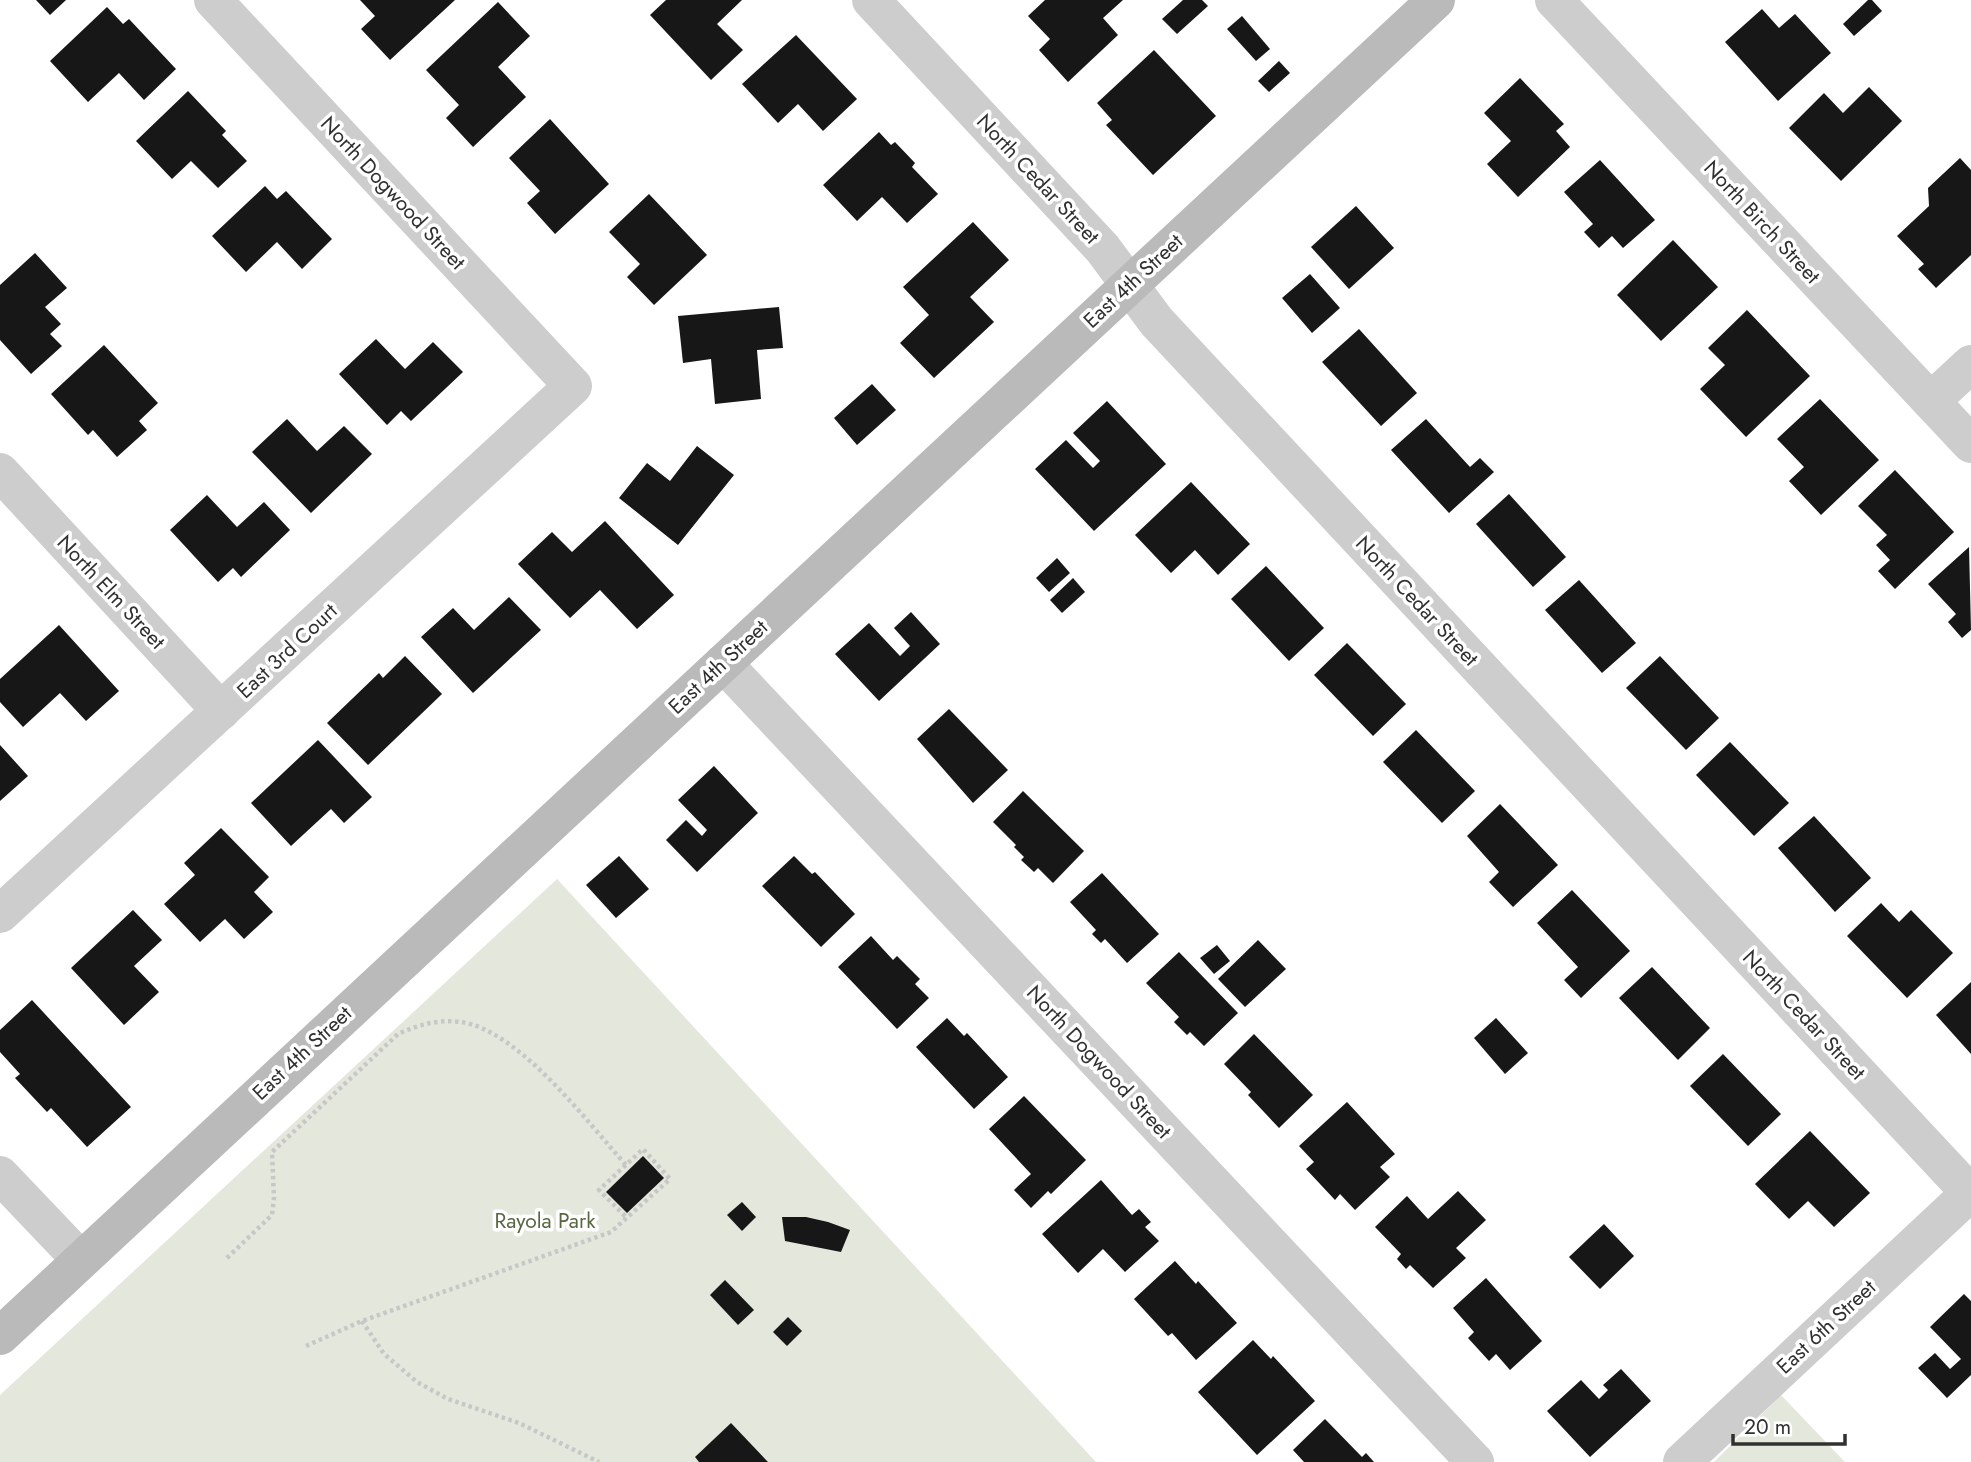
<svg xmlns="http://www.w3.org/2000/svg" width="1971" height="1462" viewBox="0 0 1971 1462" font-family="Jost,sans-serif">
	<rect width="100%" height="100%" fill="#fff"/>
	<g fill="#e4e8dc">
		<polygon points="557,879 1096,1462 0,1462 0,1395"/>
		<polygon points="1781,1395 1845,1462 1714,1462"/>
	</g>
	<g fill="#171717">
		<polygon points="36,0 66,0 50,15"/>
		<polygon points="360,0 455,0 390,60 361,29 375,16"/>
		<polygon points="666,0 742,0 717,24 743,50 711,80 650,15"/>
		<polygon points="1045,0 1123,0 1103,18 1118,35 1068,82 1039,50 1050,39 1028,16"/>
		<polygon points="1183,0 1202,0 1208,6 1177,34 1162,19"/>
		<polygon points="1868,0 1872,0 1882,11 1854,36 1843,24"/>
		<polygon points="498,2 530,36 498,67 526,97 473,147 446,118 459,105 426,70"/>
		<polygon points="107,7 123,24 129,19 176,69 144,100 119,73 88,102 50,61"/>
		<polygon points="1762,9 1779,28 1795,14 1831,53 1778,101 1725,42"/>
		<polygon points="1242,16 1270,49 1256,61 1227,29"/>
		<polygon points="796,35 857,99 823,131 798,104 778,123 742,84"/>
		<polygon points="1154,50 1216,116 1153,175 1106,125 1112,120 1097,103"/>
		<polygon points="1279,61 1290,73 1269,92 1258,81"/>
		<polygon points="1520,78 1564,124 1556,131 1570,147 1518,197 1487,164 1511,141 1484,113"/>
		<polygon points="1869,87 1902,121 1841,181 1789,128 1824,93 1843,113"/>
		<polygon points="188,91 226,131 222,135 247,161 218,188 191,161 172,179 136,141"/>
		<polygon points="550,119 609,184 555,234 527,203 540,191 509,158"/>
		<polygon points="879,132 891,145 895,142 915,163 912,167 938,194 907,223 882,197 857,221 823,185"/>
		<polygon points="1960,158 1971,170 1971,255 1936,288 1918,269 1924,264 1897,236 1929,206 1928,188"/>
		<polygon points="1600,160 1655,220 1623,248 1612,236 1599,248 1584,232 1593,224 1564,192"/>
		<polygon points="265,186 277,199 286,191 332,239 302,269 277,242 246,272 212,236"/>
		<polygon points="649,194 707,255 654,305 627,277 640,264 609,232"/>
		<polygon points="1356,206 1394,248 1349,289 1311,247"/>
		<polygon points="973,222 1009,260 970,297 994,322 934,378 900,343 929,315 903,287"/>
		<polygon points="1673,240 1718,287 1661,341 1617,295"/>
		<polygon points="35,253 67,288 45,307 61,324 50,334 62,346 31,374 0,340 0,285"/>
		<polygon points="1310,274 1340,308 1312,333 1282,298"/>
		<polygon points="779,307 783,348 757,350 761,399 715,404 711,359 683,363 678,316"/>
		<polygon points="1747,310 1810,376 1746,437 1700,389 1725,365 1708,348"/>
		<polygon points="1359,329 1417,393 1381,426 1322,362"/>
		<polygon points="376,339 405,369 433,342 463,372 411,421 401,411 387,425 339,374"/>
		<polygon points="104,345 158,403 139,421 147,430 117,457 93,430 88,435 51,394"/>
		<polygon points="872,384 896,410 857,445 834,418"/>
		<polygon points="1820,399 1879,460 1821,515 1789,481 1804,467 1777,439"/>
		<polygon points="1107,401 1166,464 1094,531 1035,469 1066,440 1093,468 1100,461 1073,433"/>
		<polygon points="287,419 317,451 344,426 372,454 311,513 252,452"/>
		<polygon points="1426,419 1470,467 1480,458 1494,472 1449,513 1391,450"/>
		<polygon points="697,446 734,475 678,545 619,498 647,463 670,481"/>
		<polygon points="1895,470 1954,532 1895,589 1878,571 1890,560 1876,545 1887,535 1858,506"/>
		<polygon points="1191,482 1250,544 1218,575 1195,550 1171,573 1135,535"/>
		<polygon points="1509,494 1566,557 1533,587 1476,524"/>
		<polygon points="207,495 237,527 264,502 290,530 241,577 233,568 218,582 170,530"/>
		<polygon points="605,521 674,595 637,629 600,590 570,618 518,564 552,532 572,552"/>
		<polygon points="1969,547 1971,630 1962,638 1948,622 1956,614 1928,584"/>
		<polygon points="1057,558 1070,573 1049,592 1036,578"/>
		<polygon points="1266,566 1324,628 1289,661 1231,599"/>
		<polygon points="1073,578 1085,592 1062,613 1050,600"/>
		<polygon points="1579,580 1636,643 1602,673 1545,610"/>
		<polygon points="509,597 541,630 473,693 421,637 453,608 474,630"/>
		<polygon points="911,612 940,644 879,701 835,654 869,623 900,656 910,646 894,628"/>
		<polygon points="59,625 119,691 86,721 60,693 23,727 0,702 0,679"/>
		<polygon points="1347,643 1406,704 1373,736 1314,675"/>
		<polygon points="405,656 442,694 368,765 327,723 379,673 383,678"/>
		<polygon points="1660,656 1719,718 1686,750 1626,688"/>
		<polygon points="949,709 1008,770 973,803 917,739"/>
		<polygon points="1416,730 1475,791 1442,823 1383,762"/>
		<polygon points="318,740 372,797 344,823 331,809 291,846 251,803"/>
		<polygon points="1730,742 1789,803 1754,836 1696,775"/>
		<polygon points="0,745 28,776 0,801"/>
		<polygon points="714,766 758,813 697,872 666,840 686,820 702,836 707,830 678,800"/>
		<polygon points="1023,791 1084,851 1053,883 1038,868 1034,872 1021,860 1024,857 1014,847 1016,845 993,822"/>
		<polygon points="1500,804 1558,865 1513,907 1489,882 1499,872 1467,836"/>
		<polygon points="1814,816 1871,878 1835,912 1778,848"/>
		<polygon points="221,828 269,877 254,892 273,912 244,939 225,919 200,942 164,904 195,875 184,863"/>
		<polygon points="619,856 649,889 616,918 586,885"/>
		<polygon points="794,856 812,874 815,872 855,914 821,947 762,886"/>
		<polygon points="1102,873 1159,934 1127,963 1105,939 1101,943 1092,934 1096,930 1070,902"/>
		<polygon points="1572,890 1630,951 1581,998 1564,980 1578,967 1537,923"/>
		<polygon points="1881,903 1899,922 1911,910 1953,953 1907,998 1847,936"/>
		<polygon points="133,910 162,940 134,966 159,992 124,1025 71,968"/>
		<polygon points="871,936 893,960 897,956 920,979 915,984 929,998 897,1029 838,967"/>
		<polygon points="1258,940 1286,969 1245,1007 1218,979"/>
		<polygon points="1217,945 1230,961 1214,974 1200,958"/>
		<polygon points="1179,952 1238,1013 1204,1046 1190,1032 1187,1035 1174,1022 1179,1017 1146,983"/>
		<polygon points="1652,967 1710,1028 1678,1060 1619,998"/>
		<polygon points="1971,982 1971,1054 1936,1015"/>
		<polygon points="32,1000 131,1107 87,1147 51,1108 47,1112 15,1078 20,1074 0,1052 0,1030"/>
		<polygon points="947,1018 964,1036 967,1033 1008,1077 974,1109 916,1047"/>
		<polygon points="1496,1018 1528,1053 1505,1074 1474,1038"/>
		<polygon points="1254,1034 1313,1095 1279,1128 1248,1095 1251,1092 1224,1064"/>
		<polygon points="1723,1054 1781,1114 1748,1146 1690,1086"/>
		<polygon points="1024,1096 1086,1160 1051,1194 1048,1191 1031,1208 1014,1190 1031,1174 989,1129"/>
		<polygon points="1347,1102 1395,1154 1380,1167 1390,1177 1355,1210 1340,1194 1335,1200 1306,1169 1314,1162 1299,1146"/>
		<polygon points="1810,1131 1870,1193 1834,1227 1808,1201 1789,1219 1755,1184"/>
		<polygon points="643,1156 664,1178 627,1213 606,1192"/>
		<polygon points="1101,1180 1132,1215 1139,1209 1151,1222 1145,1227 1159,1241 1125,1272 1103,1249 1078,1273 1042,1234"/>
		<polygon points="1458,1191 1486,1220 1456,1248 1466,1258 1433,1288 1410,1265 1406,1269 1397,1259 1401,1254 1375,1227 1407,1196 1428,1219"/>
		<polygon points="742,1202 756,1217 742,1231 727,1215"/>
		<polygon points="782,1217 806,1217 828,1222 850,1230 841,1252 785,1241"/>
		<polygon points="1604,1224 1634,1256 1600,1289 1569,1257"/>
		<polygon points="1175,1261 1196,1284 1198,1281 1237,1323 1196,1360 1172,1333 1168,1336 1134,1299"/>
		<polygon points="1486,1278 1542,1341 1510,1370 1496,1354 1489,1361 1468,1338 1474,1332 1453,1308"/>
		<polygon points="725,1280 754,1310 738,1325 710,1295"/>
		<polygon points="1964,1294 1971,1301 1971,1375 1947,1398 1918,1368 1935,1353 1950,1369 1961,1359 1930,1327"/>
		<polygon points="788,1317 802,1331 787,1346 773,1332"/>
		<polygon points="1253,1340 1271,1359 1273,1356 1315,1401 1257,1455 1198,1392"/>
		<polygon points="1621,1369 1651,1401 1590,1457 1547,1411 1581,1380 1599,1399 1608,1390 1603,1385"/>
		<polygon points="1325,1419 1362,1457 1366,1453 1374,1462 1304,1462 1293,1450"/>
		<polygon points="731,1423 768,1462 699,1462 695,1457"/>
	</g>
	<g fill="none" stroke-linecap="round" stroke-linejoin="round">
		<g stroke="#c7c7c7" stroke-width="4.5" stroke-dasharray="3.5 3.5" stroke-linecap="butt">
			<path d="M227 1258 272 1215 274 1198 272 1152 398 1034C418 1025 438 1019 461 1022 520 1031 587 1122 626 1165"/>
			<polyline points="362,1321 384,1354 417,1382 448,1399 519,1423 599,1462"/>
			<polyline points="306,1346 362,1321 611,1232 670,1179 643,1149 599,1190 626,1217"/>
		</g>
		<g stroke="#cdcdcd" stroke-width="38">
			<polyline points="871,0 1103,249 1156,321 1971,1194"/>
			<polyline points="1554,0 1971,444"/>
			<polyline points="1931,401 1971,364"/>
			<polyline points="0,472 221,711"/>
			<polyline points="723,663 1475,1462"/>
			<polyline points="0,914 573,386 213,0"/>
			<polyline points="0,1175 80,1259"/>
			<polyline points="1682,1462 1971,1192"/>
		</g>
		<polyline stroke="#bababa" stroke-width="38" points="0,1336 1436,0"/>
	</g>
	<g text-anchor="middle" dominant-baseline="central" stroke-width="7" stroke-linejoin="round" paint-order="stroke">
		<g font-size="21" fill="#303030" stroke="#fff">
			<text transform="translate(1038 179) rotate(47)">North Cedar Street</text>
			<text transform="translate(393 193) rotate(47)">North Dogwood Street</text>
			<text transform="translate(1762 222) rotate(47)">North Birch Street</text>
			<text transform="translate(1133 281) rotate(-43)">East 4th Street</text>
			<text transform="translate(111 592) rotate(47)">North Elm Street</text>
			<text transform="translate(1417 601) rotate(47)">North Cedar Street</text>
			<text transform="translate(287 651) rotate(-43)">East 3rd Court</text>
			<text transform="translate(718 667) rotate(-43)">East 4th Street</text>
			<text transform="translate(1804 1015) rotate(47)">North Cedar Street</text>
			<text transform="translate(302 1053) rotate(-43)">East 4th Street</text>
			<text transform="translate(1099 1062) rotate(47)">North Dogwood Street</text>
			<text transform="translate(1826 1327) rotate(-43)">East 6th Street</text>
		</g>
		<g font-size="21" fill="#586741" stroke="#fff">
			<text x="545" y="1221">Rayola Park</text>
		</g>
	</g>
	<path d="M1733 1434v10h112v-10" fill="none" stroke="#303030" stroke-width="3.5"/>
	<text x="1744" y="1434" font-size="21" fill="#303030" stroke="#ffffff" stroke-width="5" paint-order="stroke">20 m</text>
</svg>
